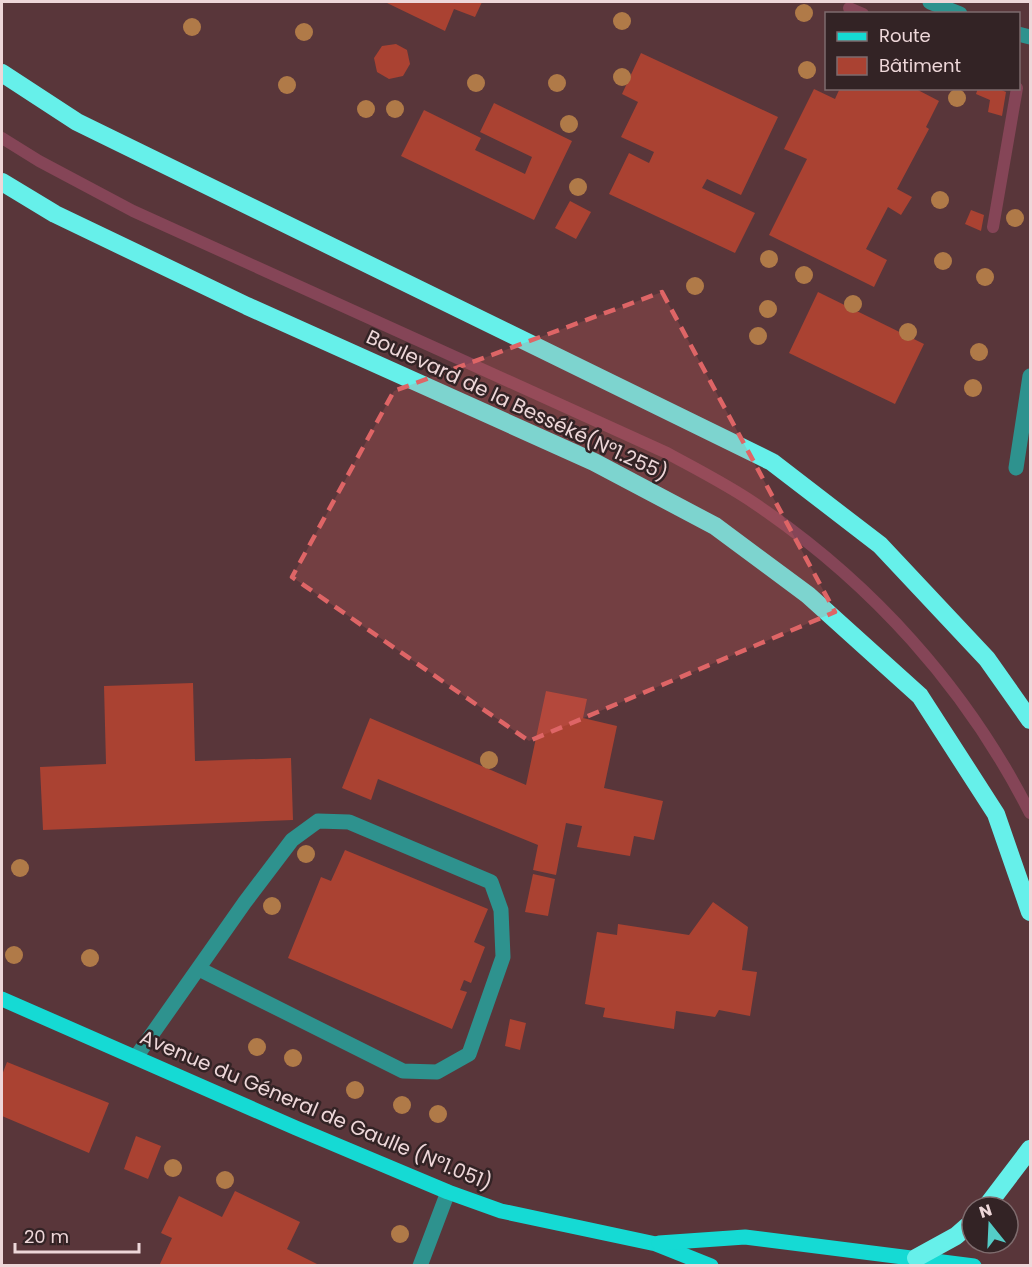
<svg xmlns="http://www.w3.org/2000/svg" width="1032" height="1267" viewBox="0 0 1032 1267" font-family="Poppins,sans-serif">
	<rect width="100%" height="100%" fill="#59363a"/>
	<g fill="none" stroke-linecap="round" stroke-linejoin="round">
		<g stroke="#854557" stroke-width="12">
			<polyline points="849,8 863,14"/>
			<path d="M2 138 39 161 133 211 667 453C696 469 726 484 754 503 871 582 966 687 1030 813"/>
			<polyline points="993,227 1017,88"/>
		</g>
	</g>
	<g fill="#aa4232">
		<polygon points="385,2 482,2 475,17 454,9 445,31"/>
		<polygon points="396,44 407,50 410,64 403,76 389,79 377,72 374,58 382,46"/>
		<polygon points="641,53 778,117 741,195 707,179 702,188 755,213 735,253 609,194 629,153 649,163 654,152 621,137 638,102 622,94"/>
		<polygon points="840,88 914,88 939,101 926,127 929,129 897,189 912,197 901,215 888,207 866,249 887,260 874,287 769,235 807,159 784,149 814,89 835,99"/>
		<polygon points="978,88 997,88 1006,92 1002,116 988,112 990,100 976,94"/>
		<polygon points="494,103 572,141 534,220 401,156 424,110 481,138 475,150 525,174 532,157 480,132"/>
		<polygon points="570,201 591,212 576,239 555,228"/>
		<polygon points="971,210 984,215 981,231 965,224"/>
		<polygon points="818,292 924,344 895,404 789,353"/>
		<polygon points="193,683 195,761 291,758 293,820 43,830 40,767 106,764 104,686"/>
		<polygon points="546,691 587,699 583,718 617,726 604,788 663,801 654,840 634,836 630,856 577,847 582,826 566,823 556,875 533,870 538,845 378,779 371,800 342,788 370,718 526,785"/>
		<polygon points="345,850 488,909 474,942 485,947 471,983 464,980 460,990 467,992 452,1029 288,958 321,877 331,881"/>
		<polygon points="533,874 555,879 548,916 525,912"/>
		<polygon points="713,902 748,927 742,970 757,972 750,1016 719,1010 715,1017 676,1011 674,1029 603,1017 605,1008 585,1004 597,932 617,935 618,924 689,935"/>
		<polygon points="510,1019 526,1023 520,1050 505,1046"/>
		<polygon points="7,1062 109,1103 89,1153 2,1116 2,1075"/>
		<polygon points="136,1136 161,1146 148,1179 124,1169"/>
		<polygon points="235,1191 300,1222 287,1249 321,1266 159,1266 172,1238 161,1233 179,1196 222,1217"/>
	</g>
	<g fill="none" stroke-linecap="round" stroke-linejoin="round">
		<g stroke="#2e928e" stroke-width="15">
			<polyline points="930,2 960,14"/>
			<polyline points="1018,34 1030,37"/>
			<polyline points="1016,468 1030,376"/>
			<polyline points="136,1057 245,902 292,840 318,821 349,822 491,882 501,910 503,957 469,1054 437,1072 403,1071 199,969"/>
			<polyline points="420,1266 448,1192"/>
		</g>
		<g stroke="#15dad4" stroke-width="15">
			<polyline points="2,999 296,1128 448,1192 501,1211 656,1244 711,1266"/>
			<polyline points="659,1243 745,1237 974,1266"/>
		</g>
		<g stroke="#66f0ea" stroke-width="18">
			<polyline points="2,73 77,122 772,462 880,545 987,659 1030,720"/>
			<polyline points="2,182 55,214 247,306 594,462 715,526 808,595 920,696 996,814 1030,912"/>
			<polyline points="986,1207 1030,1149"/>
			<polyline points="916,1258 956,1236 972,1222"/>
		</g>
	</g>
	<g fill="#b07a48">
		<circle cx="804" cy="13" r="9"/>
		<circle cx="622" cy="21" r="9"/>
		<circle cx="192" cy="27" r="9"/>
		<circle cx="304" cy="32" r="9"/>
		<circle cx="807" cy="70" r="9"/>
		<circle cx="622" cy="77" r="9"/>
		<circle cx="476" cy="83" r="9"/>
		<circle cx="557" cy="83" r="9"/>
		<circle cx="287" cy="85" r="9"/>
		<circle cx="957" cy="98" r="9"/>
		<circle cx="366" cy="109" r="9"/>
		<circle cx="395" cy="109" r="9"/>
		<circle cx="569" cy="124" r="9"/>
		<circle cx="578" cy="187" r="9"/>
		<circle cx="940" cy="200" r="9"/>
		<circle cx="1015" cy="218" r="9"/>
		<circle cx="769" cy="259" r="9"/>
		<circle cx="943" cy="261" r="9"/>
		<circle cx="804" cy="275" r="9"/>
		<circle cx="985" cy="277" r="9"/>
		<circle cx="695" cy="286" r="9"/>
		<circle cx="853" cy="304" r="9"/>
		<circle cx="768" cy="309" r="9"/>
		<circle cx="908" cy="332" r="9"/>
		<circle cx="758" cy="336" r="9"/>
		<circle cx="979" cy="352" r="9"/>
		<circle cx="973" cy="388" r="9"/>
		<circle cx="489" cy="760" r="9"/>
		<circle cx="306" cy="854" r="9"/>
		<circle cx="20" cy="868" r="9"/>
		<circle cx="272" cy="906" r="9"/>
		<circle cx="14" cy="955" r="9"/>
		<circle cx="90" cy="958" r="9"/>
		<circle cx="257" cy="1047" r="9"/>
		<circle cx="293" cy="1058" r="9"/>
		<circle cx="355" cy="1090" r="9"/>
		<circle cx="402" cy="1105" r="9"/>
		<circle cx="438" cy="1114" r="9"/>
		<circle cx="173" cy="1168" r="9"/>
		<circle cx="225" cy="1180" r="9"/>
		<circle cx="400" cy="1234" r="9"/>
	</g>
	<path fill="#de6566" fill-opacity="0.2" stroke="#de6566" stroke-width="4.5" stroke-dasharray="12 8" stroke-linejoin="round" d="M662 292 835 612 529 741 292 577 394 391Z"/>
	<g text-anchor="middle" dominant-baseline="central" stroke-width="5" stroke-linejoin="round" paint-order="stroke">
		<g font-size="20" fill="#eed7d9" stroke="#332325">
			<text transform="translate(517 405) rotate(25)">Boulevard de la Besséké(N°1.255)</text>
			<text transform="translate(316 1110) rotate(23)">Avenue du Géneral de Gaulle (N°1.051)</text>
		</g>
	</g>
	<rect width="1032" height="1267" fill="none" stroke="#eed7d9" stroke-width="6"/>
	<rect x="825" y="12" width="195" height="78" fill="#332325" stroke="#7e6b6d" stroke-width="1.5"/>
	<rect x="837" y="32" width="30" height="9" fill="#15dad4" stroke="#7e6b6d" stroke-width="1.5"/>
	<text x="879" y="42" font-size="18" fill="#eed7d9">Route</text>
	<rect x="837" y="57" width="30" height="18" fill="#aa4232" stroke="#7e6b6d" stroke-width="1.5"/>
	<text x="879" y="72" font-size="18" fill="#eed7d9">Bâtiment</text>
	<g transform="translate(990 1225) rotate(342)"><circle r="28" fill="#332325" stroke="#7e6b6d" stroke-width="1.5"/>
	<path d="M0-4.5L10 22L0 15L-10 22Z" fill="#54cdc8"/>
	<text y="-9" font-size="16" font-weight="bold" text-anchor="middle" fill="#eed7d9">N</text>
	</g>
	<path d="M15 1243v9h124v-9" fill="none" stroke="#eed7d9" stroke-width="3"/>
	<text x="24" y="1243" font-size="18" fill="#eed7d9" stroke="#332325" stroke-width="4.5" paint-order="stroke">20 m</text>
</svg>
